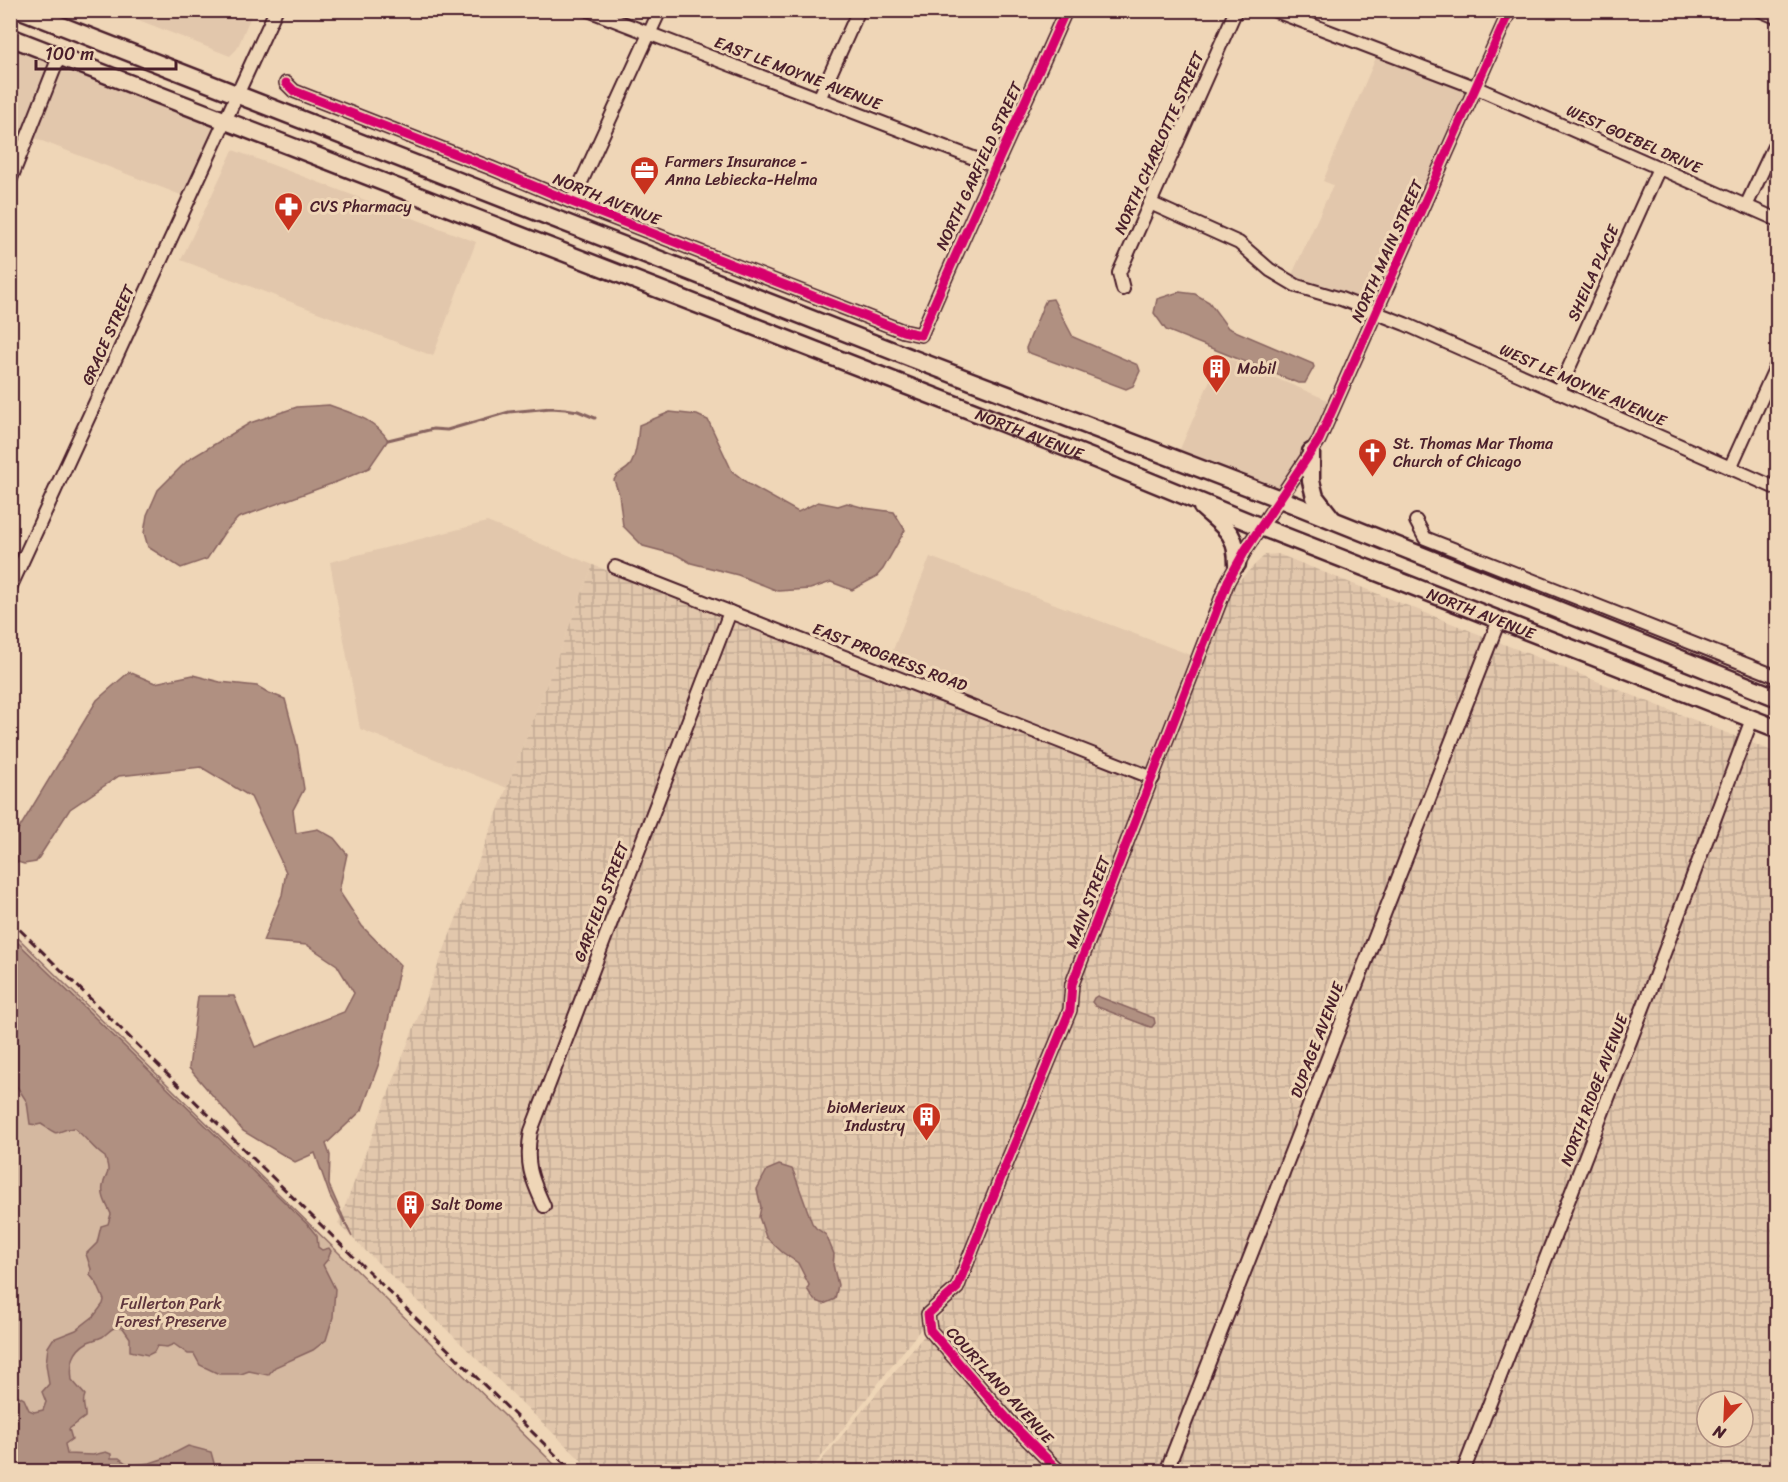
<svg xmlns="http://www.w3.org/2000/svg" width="1788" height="1482" viewBox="0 0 1788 1482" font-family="Sriracha,sans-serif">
	<defs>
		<pattern id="industrial-grid" width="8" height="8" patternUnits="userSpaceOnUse" patternTransform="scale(1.5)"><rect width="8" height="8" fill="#e2c7ac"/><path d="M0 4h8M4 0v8" fill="none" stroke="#c3aa94"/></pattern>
	</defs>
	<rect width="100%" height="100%" fill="#efd6b7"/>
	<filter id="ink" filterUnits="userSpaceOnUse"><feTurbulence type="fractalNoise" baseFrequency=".0167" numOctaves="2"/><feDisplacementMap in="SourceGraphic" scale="12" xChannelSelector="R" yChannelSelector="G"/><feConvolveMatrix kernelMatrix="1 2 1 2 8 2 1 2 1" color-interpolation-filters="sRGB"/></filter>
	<g filter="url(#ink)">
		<g fill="#e2c7ac">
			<polygon points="116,11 253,10 253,11 237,49 230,56"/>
			<polygon points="10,42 220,124 186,197 11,129"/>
			<polygon points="1378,53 1473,90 1373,309 1290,279 1333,185 1323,181"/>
			<polygon points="233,150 476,242 433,356 181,260"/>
			<polygon points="1221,355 1330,401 1315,437 1278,494 1177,456"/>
			<polygon points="487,522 593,565 507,788 360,729 330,562"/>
			<polygon points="930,557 1196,657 1152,775 885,670"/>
		</g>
		<g fill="url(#industrial-grid)" fill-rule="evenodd">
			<path d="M1278 554 1777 753 1778 1436 1764 1471 812 1472 964 1287 1230 589 1265 555ZM1707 1401H1743V1437H1707Z"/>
			<polygon points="593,565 1149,780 1066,1012 955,1285 810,1471 604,1472 586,1465 338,1224"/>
		</g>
		<polygon fill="#d4b8a0" stroke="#8f6c66" stroke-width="1.5" points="10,930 561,1471 11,1471"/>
		<g fill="#b09081" stroke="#87635f" stroke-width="1.5">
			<polygon points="1179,292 1195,294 1209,302 1228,328 1313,364 1314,367 1305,383 1298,383 1166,330 1154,313 1157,299"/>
			<polygon points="1053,299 1073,337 1138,365 1140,371 1133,386 1126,389 1027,352 1026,348 1043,306 1046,300"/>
			<path d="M329 405C351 413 375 419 388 440L369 468 339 481 238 518 224 533 207 559 181 568 148 547 144 533 147 515 158 490 188 460 250 423 297 407Z"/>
			<path d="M670 412 697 415 708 420 732 471 750 485 798 512 818 502 838 506 847 503 865 508 894 512 905 530 883 569 876 577 852 590 831 582 810 589 778 591 738 575 691 563 677 555 643 546 623 526 619 494 614 480C617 472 626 472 631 464 637 453 638 437 639 425Z"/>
			<polygon points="129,672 155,683 193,675 220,682 257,686 269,693 285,699 297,745 304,789 293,810 296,833 318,829 334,838 347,854 339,891 362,926 400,965 379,1063 362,1110 326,1144 330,1155 329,1185 352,1237 330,1196 315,1153 295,1162 243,1131 189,1068 198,996 234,996 255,1047 344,1012 354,993 337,965 307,945 263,941 282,895 286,872 251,797 201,767 119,776 70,809 36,862 24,864 11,860 11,842 97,700"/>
			<path d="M11 936 308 1225 317 1236 318 1247 322 1250 329 1248 331 1251 328 1259 323 1265 335 1289 333 1317 326 1340 313 1350 275 1367 268 1375 249 1371 241 1374H219L200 1365 194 1354H188L174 1344 167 1347 157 1346 154 1352 148 1355 130 1351V1338L123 1328C112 1325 110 1332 102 1337 98 1339 93 1340 88 1342 72 1351 70 1364 72 1380L85 1395C81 1404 86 1409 85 1417L69 1429 72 1439 65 1444 67 1454 93 1455 106 1452 111 1454V1458H119L126 1463 133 1465 150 1463 165 1458 188 1446 211 1452 214 1463 210 1471H11V1385L15 1394 24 1399 29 1410 34 1412 43 1410 46 1402 42 1392 49 1384 46 1364 48 1347 53 1339 76 1330 94 1316 103 1304 104 1300 97 1284 90 1275 91 1269 86 1254 97 1243 101 1226 108 1224 111 1214C107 1205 101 1196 103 1186 105 1172 112 1177 105 1157 93 1149 86 1137 74 1128 50 1131 64 1139 41 1124L37 1125 30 1124 27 1102 18 1088 11 1081Z"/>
			<polygon points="1097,996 1154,1018 1155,1023 1152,1027 1150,1027 1095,1006 1092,1002 1094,998"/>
			<polygon points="779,1165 792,1169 794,1173 812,1223 816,1228 826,1235 834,1254 833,1265 838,1285 835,1299 824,1304 814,1300 807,1289 809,1285 798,1263 782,1252 766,1237 759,1217 761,1207 757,1189 767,1170"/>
		</g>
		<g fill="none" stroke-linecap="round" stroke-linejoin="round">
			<polyline stroke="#87635f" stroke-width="3" points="388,440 433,429 447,430 509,412 551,408 565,409 578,411 595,418"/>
			<defs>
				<g id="minor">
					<polyline points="588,10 997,167"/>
					<polyline points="1273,10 1477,88 1778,220"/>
					<polyline points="1759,10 1778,18"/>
					<path d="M286 83 294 91 491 168 572 202 903 331 921 335C967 226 1018 119 1066 10"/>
					<polyline points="819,99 859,10"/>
					<polyline points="10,181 59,57"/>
					<polyline points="572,202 660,10"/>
					<polyline points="1150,203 1239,243 1270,270 1297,286 1341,299 1405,324 1778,489"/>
					<polyline points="1746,206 1778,138"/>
					<polyline points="1123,289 1119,273 1236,10"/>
					<polyline points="1558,392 1659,168"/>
					<polyline points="1730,468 1778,362"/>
					<polyline points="1416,521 1425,538 1778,677"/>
					<polyline points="615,567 1153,778"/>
					<polyline points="10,588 276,10"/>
					<path d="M544 1206C531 1178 525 1163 531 1131L730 612"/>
					<polyline points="1060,1472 1011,1423 930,1330 928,1314 957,1288 1003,1172 1070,1010 1072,984 1228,581 1246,549 1319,440 1510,10"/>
					<polyline points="1166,1472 1499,620"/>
					<polyline points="1463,1472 1655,977 1752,719"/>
					<polyline points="1776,1472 1778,1468"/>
				</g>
				<g id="major">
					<polyline points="21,10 911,358 1280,499 1778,698"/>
					<path id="s1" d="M10 37 1095 459 1261 527 1778 729"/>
					<polyline points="1311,452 1311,481 1315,497 1333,520"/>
					<path d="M1202 507C1224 527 1237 532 1237 564"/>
				</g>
			</defs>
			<use href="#minor" stroke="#4a1f2b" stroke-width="16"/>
			<use href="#major" stroke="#4a1f2b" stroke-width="21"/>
			<use href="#minor" stroke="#efd6b7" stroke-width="12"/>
			<use href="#major" stroke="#efd6b7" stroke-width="16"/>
			<polyline stroke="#4a1f2b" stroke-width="3" stroke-dasharray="9 4.5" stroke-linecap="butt" points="10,920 573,1472"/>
			<defs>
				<g id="cycleway">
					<path d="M286 83 294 91 491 168 572 202 903 331 921 335C967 226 1018 119 1066 10"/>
					<polyline points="1060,1472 1011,1423 930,1330 928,1314 957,1288 1003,1172 1070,1010 1072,984 1228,581 1246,549 1319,440 1510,10"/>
				</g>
			</defs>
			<use href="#cycleway" stroke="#efd6b7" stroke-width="13"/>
			<use href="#cycleway" stroke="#d6006c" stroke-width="9"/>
		</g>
	</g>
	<defs>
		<symbol id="office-pin" viewBox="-11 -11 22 30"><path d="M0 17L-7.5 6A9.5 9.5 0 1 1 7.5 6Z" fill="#c8321e" stroke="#efd6b7"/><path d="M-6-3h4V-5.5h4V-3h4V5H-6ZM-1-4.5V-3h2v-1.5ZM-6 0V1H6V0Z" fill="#fff"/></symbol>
		<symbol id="pharmacy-pin" viewBox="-11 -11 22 30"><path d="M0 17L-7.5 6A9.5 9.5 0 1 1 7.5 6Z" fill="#c8321e" stroke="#efd6b7"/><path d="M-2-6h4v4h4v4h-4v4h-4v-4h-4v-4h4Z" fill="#fff"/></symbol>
		<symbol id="building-pin" viewBox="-11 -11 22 30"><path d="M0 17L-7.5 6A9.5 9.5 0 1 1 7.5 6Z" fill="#c8321e" stroke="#efd6b7"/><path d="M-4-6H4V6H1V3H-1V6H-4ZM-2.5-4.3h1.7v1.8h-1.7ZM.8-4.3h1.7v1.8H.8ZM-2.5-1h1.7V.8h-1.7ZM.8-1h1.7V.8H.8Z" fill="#fff"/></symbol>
		<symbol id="church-pin" viewBox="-11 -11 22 30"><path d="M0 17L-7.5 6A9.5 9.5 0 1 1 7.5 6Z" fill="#c8321e" stroke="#efd6b7"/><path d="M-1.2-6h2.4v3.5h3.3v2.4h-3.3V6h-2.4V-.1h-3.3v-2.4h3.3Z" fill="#fff"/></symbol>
	</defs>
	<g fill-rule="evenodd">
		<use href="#office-pin" x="628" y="154" width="33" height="45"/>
		<use href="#pharmacy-pin" x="272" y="190" width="33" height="45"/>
		<use href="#building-pin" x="1200" y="352" width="33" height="45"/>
		<use href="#church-pin" x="1356" y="436" width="33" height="45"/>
		<use href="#building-pin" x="910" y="1100" width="33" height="45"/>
		<use href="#building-pin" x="394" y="1188" width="33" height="45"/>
	</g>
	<g text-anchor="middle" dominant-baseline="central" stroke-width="6" stroke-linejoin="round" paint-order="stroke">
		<g font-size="16" fill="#4a1f2b" stroke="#efd6b7">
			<text transform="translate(798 73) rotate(21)">EAST LE MOYNE AVENUE</text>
			<text transform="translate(1634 139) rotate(24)">WEST GOEBEL DRIVE</text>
			<text transform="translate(1159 143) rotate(-66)">NORTH CHARLOTTE STREET</text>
			<text transform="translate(979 166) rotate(-65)">NORTH GARFIELD STREET</text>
			<text transform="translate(607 199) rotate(22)">NORTH AVENUE</text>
			<text transform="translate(1387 251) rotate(-66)">NORTH MAIN STREET</text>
			<text transform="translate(1593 273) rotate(-66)">SHEILA PLACE</text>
			<text transform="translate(108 335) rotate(-66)">GRACE STREET</text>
			<text transform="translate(1583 385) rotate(24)">WEST LE MOYNE AVENUE</text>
			<text stroke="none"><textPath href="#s1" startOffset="1094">NORTH AVENUE</textPath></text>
			<text stroke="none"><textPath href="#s1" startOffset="1580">NORTH AVENUE</textPath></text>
			<text transform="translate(890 657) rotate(21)">EAST PROGRESS ROAD</text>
			<text transform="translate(601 902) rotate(-69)">GARFIELD STREET</text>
			<text transform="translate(1088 902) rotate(-69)">MAIN STREET</text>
			<text transform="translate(1317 1040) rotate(-69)">DUPAGE AVENUE</text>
			<text transform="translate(1594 1090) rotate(-69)">NORTH RIDGE AVENUE</text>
			<text transform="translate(1000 1385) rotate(48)">COURTLAND AVENUE</text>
		</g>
		<g font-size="16" fill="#4a1f2b" stroke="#efd6b7" text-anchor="start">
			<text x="665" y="161">Farmers Insurance -<tspan x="665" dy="18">Anna Lebiecka-Helma</tspan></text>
			<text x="310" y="206">CVS Pharmacy</text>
			<text x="1237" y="368">Mobil</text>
			<text x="1393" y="443">St. Thomas Mar Thoma<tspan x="1393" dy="18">Church of Chicago</tspan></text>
			<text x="905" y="1107" text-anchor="end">bioMerieux<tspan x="905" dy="18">Industry</tspan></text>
			<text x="431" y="1204">Salt Dome</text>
		</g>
		<g font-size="16" fill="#5f363d" stroke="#efd6b7">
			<text x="171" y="1303">Fullerton Park<tspan x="171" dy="18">Forest Preserve</tspan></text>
		</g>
	</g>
	<rect width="1788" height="1482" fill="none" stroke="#efd6b7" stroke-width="36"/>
	<rect x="18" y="18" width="1752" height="1446" fill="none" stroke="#4a1f2b" stroke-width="2" filter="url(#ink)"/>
	<g transform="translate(1725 1419) rotate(203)"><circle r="28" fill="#efd6b7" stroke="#ad8d7f" stroke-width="1.5"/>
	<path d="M0-4.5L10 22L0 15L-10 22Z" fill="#c8321e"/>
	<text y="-9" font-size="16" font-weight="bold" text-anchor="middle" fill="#4a1f2b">N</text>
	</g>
	<path d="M36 60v9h140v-9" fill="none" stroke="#4a1f2b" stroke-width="3"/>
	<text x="45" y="60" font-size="18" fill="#4a1f2b" stroke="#efd6b7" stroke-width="4.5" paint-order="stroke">100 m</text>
</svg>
